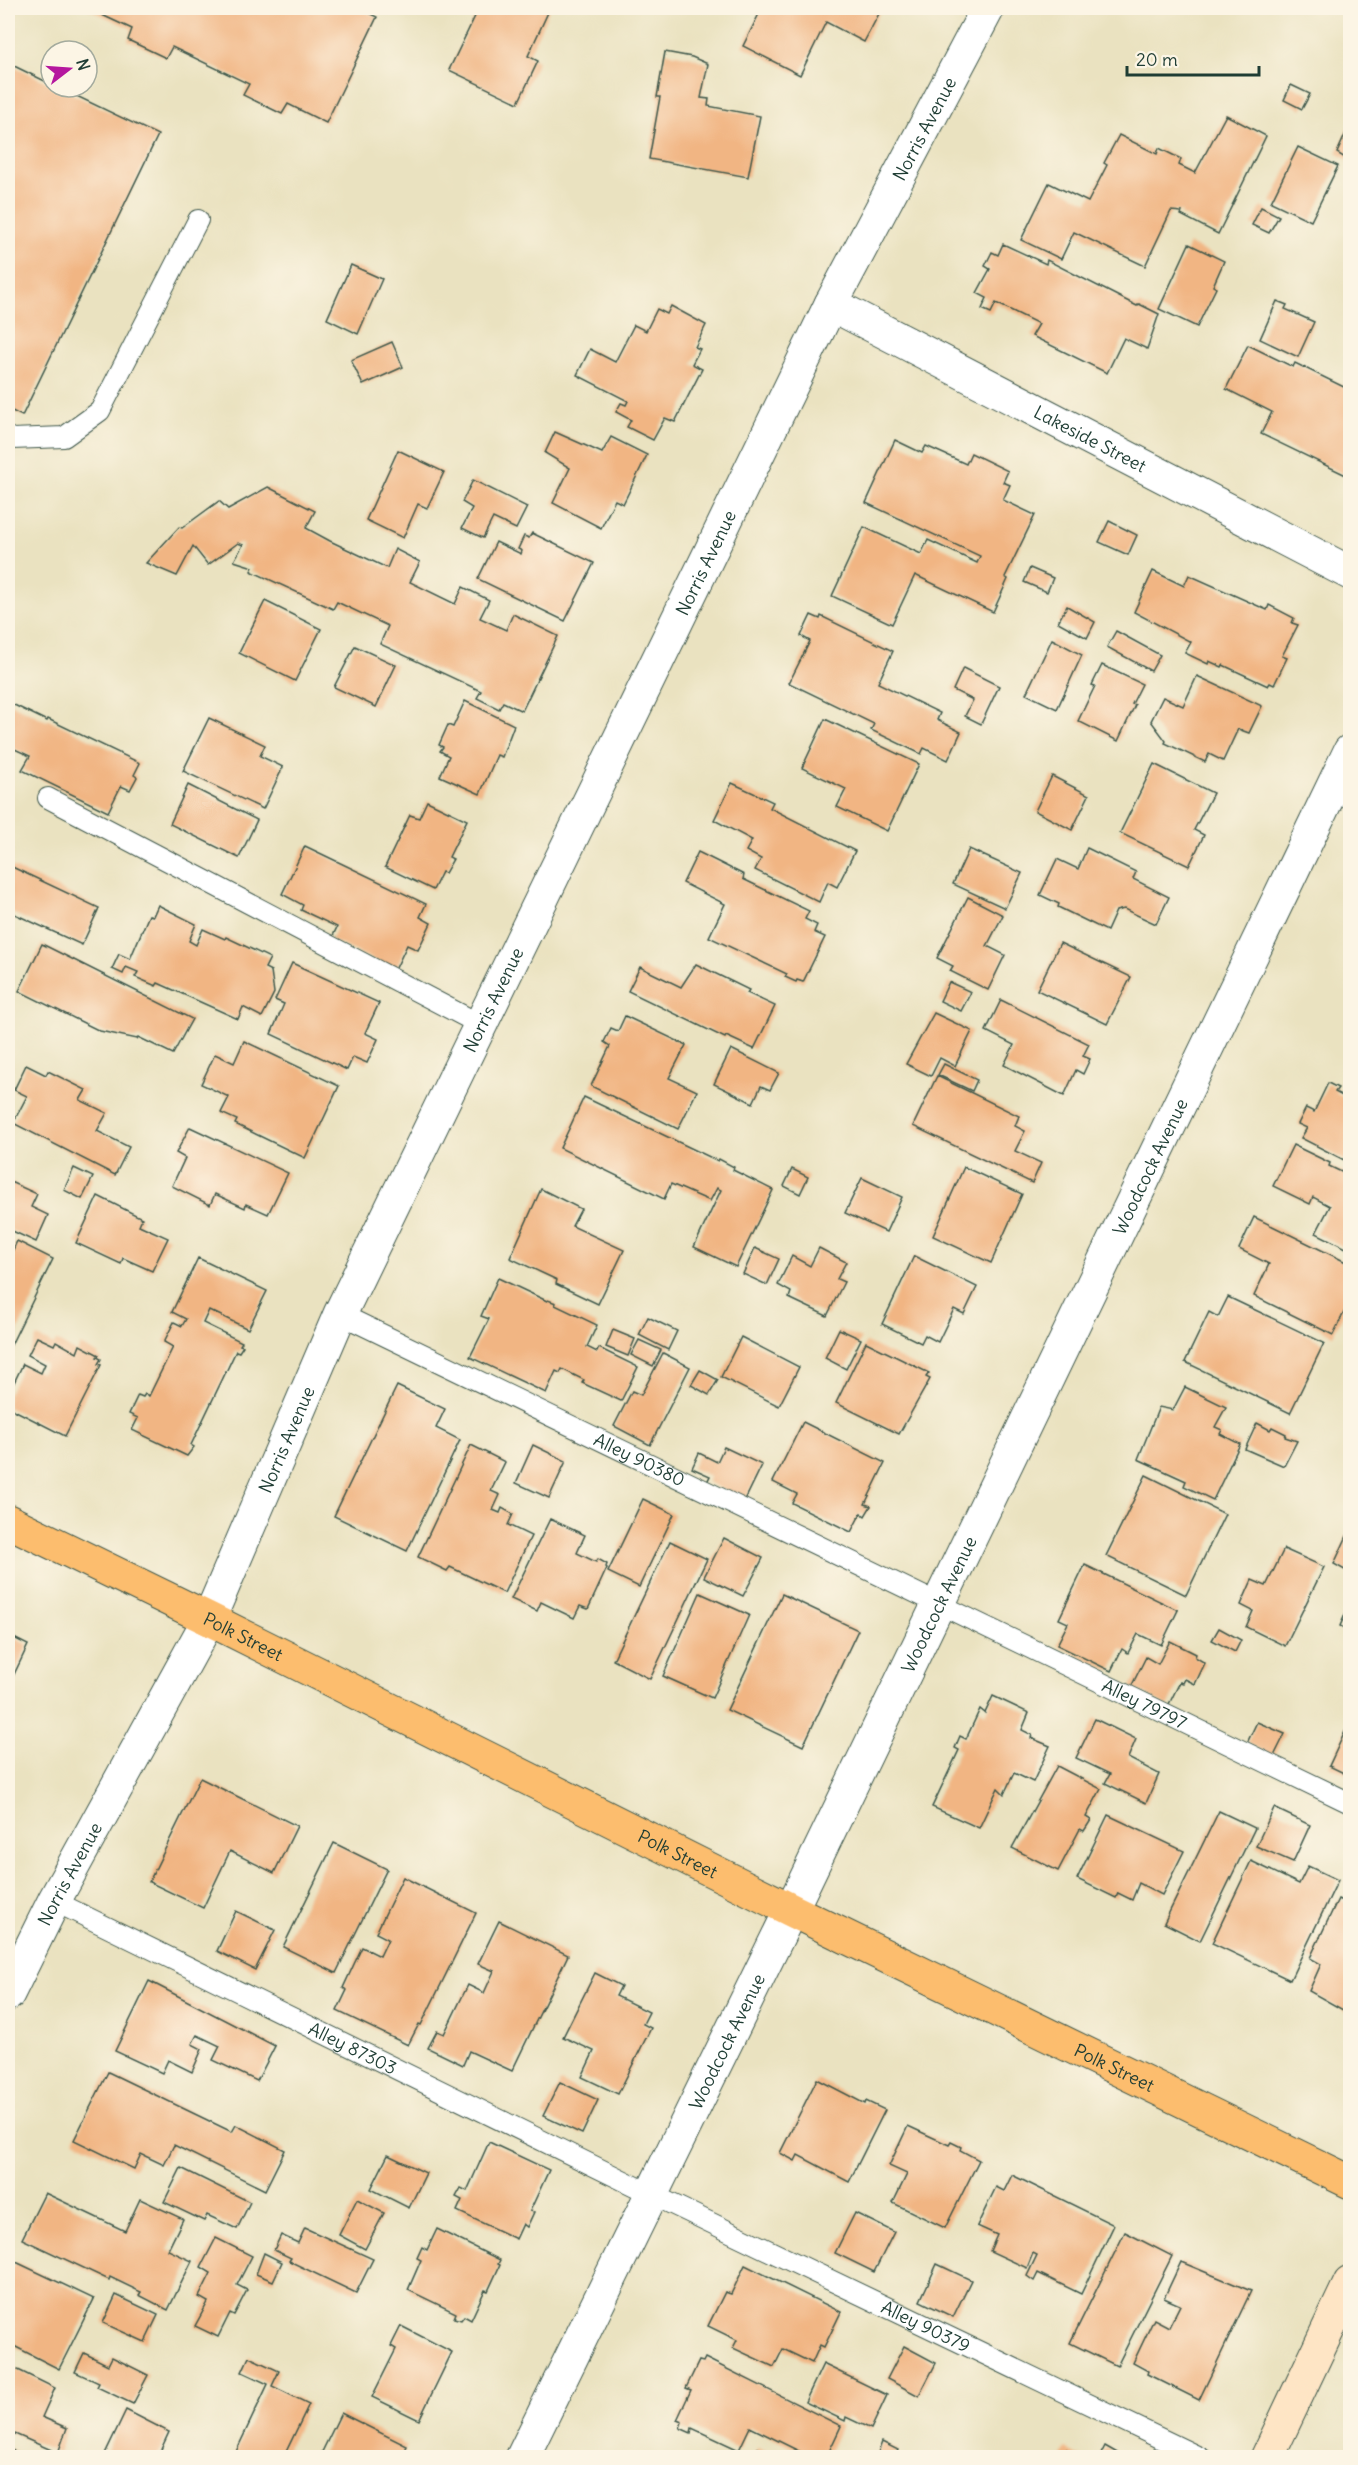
<svg xmlns="http://www.w3.org/2000/svg" width="1358" height="2465" viewBox="0 0 1358 2465" font-family="Delius,sans-serif">
	<rect width="100%" height="100%" fill="#fcf5e5"/>
	<filter id="ink" filterUnits="userSpaceOnUse"><feTurbulence type="fractalNoise" baseFrequency=".0167" numOctaves="2"/><feDisplacementMap in="SourceGraphic" scale="12" xChannelSelector="R" yChannelSelector="G"/><feConvolveMatrix kernelMatrix="1 2 1 2 8 2 1 2 1" color-interpolation-filters="sRGB"/></filter>
	<filter id="wash" filterUnits="userSpaceOnUse"><feTurbulence type="fractalNoise" baseFrequency=".008" numOctaves="4" result="noise"/><feDisplacementMap in="SourceGraphic" scale="24" xChannelSelector="R" yChannelSelector="G"/><feGaussianBlur stdDeviation="1.35" result="paint"/><feColorMatrix in="noise" values="0 0 0 0 0 0 0 0 0 0 0 0 0 0 0 0 0 1.4 0 .05"/><feComposite in="paint" operator="in"/></filter>
	<g filter="url(#wash)">
		<rect width="100%" height="100%" fill="#eae2c0"/>
		<g id="blocks">
			<g fill="#f1b583">
				<polygon points="87,8 358,8 377,17 326,123 288,104 282,114 243,95 249,84 172,47 166,58 128,40 132,29"/>
				<polygon points="479,8 550,8 528,56 538,61 518,103 449,70"/>
				<polygon points="762,8 882,8 864,42 826,22 800,75 743,46"/>
				<polygon points="665,52 692,57 708,64 701,98 709,99 708,106 760,116 748,177 649,159 660,97 657,97"/>
				<polygon points="8,63 51,84 51,87 58,87 158,135 22,416 8,409"/>
				<polygon points="1291,85 1310,94 1302,109 1284,100"/>
				<polygon points="1226,115 1266,136 1218,234 1181,215 1182,212 1171,211 1145,266 1074,232 1061,259 1021,240 1049,183 1088,202 1107,165 1104,163 1119,135 1157,154 1159,148 1181,159 1179,165 1195,173"/>
				<polygon points="1350,124 1350,161 1337,153"/>
				<polygon points="1298,147 1338,166 1311,221 1271,202"/>
				<polygon points="1261,207 1279,216 1269,233 1252,225"/>
				<polygon points="1003,244 1046,264 1047,260 1137,306 1139,304 1159,314 1147,349 1124,338 1107,373 1032,336 1039,324 996,303 991,313 982,309 987,298 977,293 990,269 985,266 992,252 998,255"/>
				<polygon points="1189,244 1224,261 1213,286 1216,288 1197,327 1159,309"/>
				<polygon points="351,265 382,279 358,334 327,319"/>
				<polygon points="1277,301 1287,305 1285,309 1314,322 1298,357 1260,339"/>
				<polygon points="671,306 706,325 695,347 700,349 692,364 702,369 675,422 665,418 653,440 627,427 631,420 616,412 621,403 626,405 628,401 577,375 590,349 615,362 634,325 646,331 657,309 667,314"/>
				<polygon points="392,342 403,367 363,385 351,360"/>
				<polygon points="1248,345 1293,367 1295,363 1350,390 1350,477 1261,434 1272,412 1226,389"/>
				<polygon points="555,432 602,453 611,437 647,455 623,504 615,500 601,528 553,503 570,468 545,453"/>
				<polygon points="895,440 922,453 926,446 966,464 971,453 1008,471 1003,482 1010,485 1003,500 1035,515 1005,577 1008,579 993,612 915,575 892,624 832,596 864,527 921,554 928,540 977,563 980,556 866,503"/>
				<polygon points="398,450 444,472 427,508 418,504 403,538 366,520"/>
				<polygon points="473,480 527,507 516,529 493,518 483,538 462,528 472,508 462,502"/>
				<polygon points="268,487 315,511 306,528 330,541 387,568 395,549 420,562 410,582 455,604 463,587 489,600 480,618 506,630 513,614 558,636 522,711 503,702 499,709 477,698 481,691 380,644 388,626 337,602 333,609 251,571 253,567 234,561 243,545 238,543 208,565 193,546 177,576 146,563 179,527 182,528 219,501 228,509"/>
				<polygon points="1109,521 1137,535 1128,555 1099,542"/>
				<polygon points="532,533 594,563 565,621 478,579 496,542 521,554 522,551 518,549 524,536 529,538"/>
				<polygon points="1030,568 1053,578 1047,592 1024,582"/>
				<polygon points="1153,571 1184,586 1189,575 1267,610 1269,605 1294,618 1292,623 1298,625 1282,656 1287,658 1274,685 1270,683 1268,686 1223,665 1222,667 1209,661 1208,664 1185,653 1191,642 1134,612"/>
				<polygon points="265,601 321,629 295,681 239,653"/>
				<polygon points="1067,606 1095,622 1087,638 1058,622"/>
				<polygon points="811,615 820,619 821,616 893,651 878,683 940,713 937,720 961,732 948,760 924,748 921,754 871,730 874,724 789,683 810,641 801,636"/>
				<polygon points="1116,631 1160,655 1151,671 1107,647"/>
				<polygon points="1052,639 1082,655 1057,709 1026,694"/>
				<polygon points="355,646 396,665 376,707 334,687"/>
				<polygon points="1102,665 1142,684 1132,704 1135,705 1118,741 1078,721 1095,686 1092,685"/>
				<polygon points="963,668 999,686 981,724 965,716 973,700 953,690"/>
				<polygon points="1197,676 1262,706 1249,733 1238,729 1223,761 1209,754 1205,762 1165,743 1166,741 1151,721 1163,697 1183,706"/>
				<polygon points="465,701 514,725 502,757 497,755 480,794 440,776 449,756 440,751 443,747 439,745 448,725 453,727"/>
				<polygon points="8,702 47,721 48,719 140,763 134,775 137,777 130,790 121,786 108,812 22,770 30,756 8,746"/>
				<polygon points="209,718 265,745 260,756 283,767 263,809 183,771"/>
				<polygon points="825,719 919,764 887,831 837,807 846,789 802,768"/>
				<polygon points="1154,764 1213,793 1194,830 1204,835 1189,866 1120,833"/>
				<polygon points="1052,776 1089,795 1072,830 1035,811"/>
				<polygon points="732,783 773,802 770,808 855,851 837,887 828,882 819,902 755,870 761,859 746,851 752,840 714,820"/>
				<polygon points="188,785 257,820 239,858 170,824"/>
				<polygon points="427,801 467,820 449,857 453,859 445,873 442,872 433,890 385,867 410,815 419,818"/>
				<polygon points="305,846 426,904 420,917 431,923 418,950 407,945 395,970 331,940 337,927 301,910 303,905 282,894"/>
				<polygon points="1087,848 1136,872 1133,879 1169,897 1156,924 1124,909 1116,911 1107,931 1058,907 1059,904 1040,895 1057,859 1078,869"/>
				<polygon points="969,849 1022,873 1005,908 953,884"/>
				<polygon points="698,852 744,875 743,879 809,911 805,919 817,925 814,932 825,937 803,982 797,980 796,982 785,977 787,974 709,937 725,904 683,883"/>
				<polygon points="8,865 99,908 82,945 8,911"/>
				<polygon points="968,897 1003,915 987,946 1005,955 988,990 950,971 953,966 937,958"/>
				<polygon points="158,905 196,924 189,941 196,945 203,929 225,939 226,937 270,958 265,968 271,971 274,993 262,1017 243,1007 238,1019 158,983 156,986 135,977 138,972 126,967 123,974 112,969 119,954 130,959 149,915 153,916"/>
				<polygon points="1060,943 1131,977 1107,1024 1037,990"/>
				<polygon points="42,944 192,1019 173,1054 138,1037 137,1039 100,1031 19,991"/>
				<polygon points="292,963 379,1003 365,1033 378,1039 367,1063 353,1057 347,1070 271,1034 284,1004 275,1000"/>
				<polygon points="696,964 749,990 747,993 775,1006 754,1049 726,1036 725,1038 628,991 640,967 681,987"/>
				<polygon points="949,982 971,992 961,1011 940,1001"/>
				<polygon points="1001,1000 1089,1044 1083,1056 1090,1059 1083,1074 1076,1070 1064,1096 1004,1065 1014,1045 986,1031"/>
				<polygon points="934,1013 972,1031 955,1066 940,1058 931,1076 906,1064"/>
				<polygon points="625,1016 686,1045 669,1078 697,1091 678,1129 591,1086 610,1046 604,1042 611,1028 618,1031"/>
				<polygon points="1350,1040 1350,1060 1343,1056"/>
				<polygon points="244,1041 339,1086 305,1158 235,1124 237,1120 221,1113 229,1097 201,1084 215,1054 234,1063"/>
				<polygon points="731,1049 779,1073 770,1090 761,1086 753,1103 714,1084"/>
				<polygon points="944,1064 977,1080 972,1091 938,1075"/>
				<polygon points="26,1065 46,1075 48,1071 86,1090 80,1100 107,1113 97,1131 129,1147 115,1175 13,1123 27,1096 14,1090"/>
				<polygon points="937,1076 1019,1116 1015,1126 1025,1131 1015,1151 1041,1163 1032,1183 913,1126"/>
				<polygon points="1328,1083 1338,1088 1335,1092 1350,1100 1350,1163 1301,1138 1307,1128 1298,1124 1306,1108 1314,1112"/>
				<polygon points="584,1097 718,1161 719,1159 734,1167 733,1170 773,1190 736,1267 694,1247 721,1190 717,1188 710,1201 671,1184 664,1199 560,1148"/>
				<polygon points="190,1127 288,1173 268,1214 246,1204 245,1208 215,1194 210,1205 172,1186 185,1158 176,1153"/>
				<polygon points="1293,1145 1330,1163 1329,1166 1350,1176 1350,1250 1316,1233 1330,1206 1313,1197 1310,1204 1273,1186"/>
				<polygon points="964,1167 1022,1194 991,1263 933,1236"/>
				<polygon points="74,1168 93,1177 82,1199 64,1190"/>
				<polygon points="792,1169 808,1177 800,1194 784,1186"/>
				<polygon points="862,1178 902,1197 886,1232 845,1213"/>
				<polygon points="8,1181 37,1194 31,1207 48,1215 36,1242 8,1229"/>
				<polygon points="541,1189 581,1209 572,1226 624,1250 598,1304 556,1284 557,1280 510,1258"/>
				<polygon points="98,1196 142,1218 139,1225 168,1238 152,1271 123,1258 121,1264 76,1243"/>
				<polygon points="1254,1217 1350,1264 1350,1300 1333,1335 1254,1296 1269,1264 1239,1249"/>
				<polygon points="17,1241 53,1259 8,1351 8,1261"/>
				<polygon points="755,1248 779,1259 767,1285 743,1274"/>
				<polygon points="819,1248 846,1262 837,1279 844,1282 827,1316 789,1298 791,1292 778,1285 792,1256 810,1266"/>
				<polygon points="914,1256 977,1287 964,1314 954,1309 938,1342 925,1335 921,1343 882,1324"/>
				<polygon points="198,1258 267,1291 248,1329 209,1310 203,1323 242,1342 240,1345 243,1346 239,1352 236,1351 191,1445 194,1447 187,1456 132,1430 138,1418 129,1414 138,1395 143,1397 145,1394 149,1396 173,1347 164,1342 174,1322 182,1326 186,1319 172,1312"/>
				<polygon points="498,1278 547,1301 548,1300 556,1303 555,1305 597,1325 587,1347 597,1352 599,1348 638,1367 621,1401 582,1383 584,1380 562,1369 560,1373 556,1371 546,1393 470,1357 489,1319 481,1316"/>
				<polygon points="1228,1297 1324,1343 1290,1413 1185,1362 1209,1312 1218,1317"/>
				<polygon points="648,1317 677,1331 668,1350 639,1335"/>
				<polygon points="839,1329 861,1339 846,1369 825,1358"/>
				<polygon points="613,1330 635,1339 628,1356 606,1347"/>
				<polygon points="37,1337 54,1345 56,1341 77,1353 80,1345 99,1355 97,1357 101,1359 98,1364 101,1365 65,1436 8,1407 8,1395 23,1364 41,1373 45,1364 28,1355"/>
				<polygon points="741,1337 799,1367 779,1406 721,1377"/>
				<polygon points="639,1340 661,1350 653,1366 631,1355"/>
				<polygon points="866,1342 929,1373 926,1377 930,1379 899,1434 836,1403"/>
				<polygon points="663,1353 690,1367 650,1445 614,1426 632,1391 641,1395"/>
				<polygon points="700,1370 718,1380 709,1395 691,1385"/>
				<polygon points="397,1386 445,1409 436,1428 460,1440 407,1551 334,1516"/>
				<polygon points="1185,1387 1226,1407 1215,1427 1222,1430 1220,1434 1240,1444 1213,1500 1184,1486 1186,1481 1138,1459 1159,1407 1173,1410"/>
				<polygon points="803,1422 885,1463 865,1504 871,1506 865,1516 861,1513 851,1532 792,1503 797,1494 773,1482"/>
				<polygon points="1257,1423 1270,1430 1272,1427 1286,1434 1285,1437 1297,1441 1284,1466 1245,1449"/>
				<polygon points="471,1445 505,1462 491,1491 500,1495 493,1510 500,1513 502,1508 513,1514 508,1525 531,1536 504,1593 450,1567 447,1571 418,1557"/>
				<polygon points="533,1445 566,1461 549,1498 516,1483"/>
				<polygon points="724,1447 762,1465 745,1500 707,1482 710,1476 692,1468 699,1453 717,1462"/>
				<polygon points="1146,1475 1225,1514 1186,1595 1106,1556"/>
				<polygon points="643,1499 674,1514 639,1587 608,1572"/>
				<polygon points="550,1519 585,1535 577,1553 596,1562 598,1559 607,1564 606,1567 607,1568 588,1609 580,1606 574,1618 541,1602 537,1611 511,1599"/>
				<polygon points="1347,1536 1350,1538 1350,1573 1334,1564"/>
				<polygon points="724,1538 763,1558 743,1596 704,1577"/>
				<polygon points="670,1541 707,1559 650,1679 613,1660"/>
				<polygon points="1284,1549 1324,1567 1285,1646 1246,1627 1253,1611 1241,1605 1252,1580 1266,1586"/>
				<polygon points="1085,1565 1178,1610 1161,1645 1138,1634 1128,1653 1122,1649 1111,1671 1057,1645 1068,1623 1059,1619"/>
				<polygon points="700,1593 749,1615 712,1698 663,1676"/>
				<polygon points="782,1594 858,1630 803,1746 727,1710"/>
				<polygon points="1348,1608 1350,1609 1350,1631 1340,1626"/>
				<polygon points="1219,1628 1241,1640 1235,1652 1212,1640"/>
				<polygon points="8,1635 28,1645 8,1687"/>
				<polygon points="1170,1641 1196,1654 1195,1657 1205,1663 1195,1684 1185,1679 1183,1683 1180,1682 1168,1706 1131,1687 1146,1657 1158,1664"/>
				<polygon points="993,1696 1029,1713 1022,1730 1032,1735 1031,1738 1050,1746 1033,1782 1014,1773 1004,1794 998,1788 979,1828 932,1807 959,1750 955,1748 960,1736 966,1739 980,1709 985,1713"/>
				<polygon points="1095,1719 1136,1739 1128,1758 1159,1774 1146,1803 1105,1783 1110,1774 1076,1758"/>
				<polygon points="1350,1721 1350,1776 1329,1766"/>
				<polygon points="1257,1722 1285,1734 1274,1756 1247,1743"/>
				<polygon points="1057,1766 1101,1789 1086,1817 1091,1820 1084,1831 1080,1829 1058,1871 1012,1848"/>
				<polygon points="200,1778 297,1826 274,1873 230,1851 203,1908 149,1882"/>
				<polygon points="1274,1808 1310,1825 1293,1862 1256,1846"/>
				<polygon points="1219,1811 1255,1828 1200,1941 1164,1923"/>
				<polygon points="1108,1815 1184,1851 1162,1895 1139,1883 1132,1900 1118,1893 1116,1898 1077,1879"/>
				<polygon points="334,1843 387,1869 336,1973 283,1947"/>
				<polygon points="1251,1861 1299,1884 1308,1866 1338,1880 1290,1980 1212,1943"/>
				<polygon points="403,1877 476,1913 421,2025 419,2024 408,2045 337,2011 347,1990 343,1988 362,1947 380,1956 388,1939 376,1933"/>
				<polygon points="1338,1899 1350,1905 1350,2014 1309,1991 1321,1964 1310,1958"/>
				<polygon points="236,1911 275,1930 255,1970 217,1951"/>
				<polygon points="499,1921 568,1955 512,2071 469,2051 463,2065 428,2048 437,2031 444,2034 468,1985 484,1993 494,1971 478,1964"/>
				<polygon points="595,1973 621,1986 616,1996 649,2012 643,2024 651,2028 618,2094 582,2077 594,2051 563,2037"/>
				<polygon points="149,1981 275,2046 257,2081 213,2060 220,2046 197,2035 192,2044 202,2049 192,2072 168,2060 162,2073 115,2051"/>
				<polygon points="108,2072 232,2132 236,2125 285,2150 265,2190 174,2145 164,2165 141,2154 134,2169 74,2140"/>
				<polygon points="817,2079 865,2104 866,2101 885,2110 849,2182 798,2155 795,2161 780,2153"/>
				<polygon points="560,2082 598,2100 582,2134 543,2116"/>
				<polygon points="908,2126 949,2145 951,2142 961,2147 960,2150 979,2160 945,2228 893,2203 907,2174 889,2166"/>
				<polygon points="489,2142 549,2170 530,2211 534,2212 527,2227 523,2224 516,2239 457,2211 462,2200 456,2197 461,2188 467,2191"/>
				<polygon points="388,2155 426,2173 409,2208 371,2189"/>
				<polygon points="181,2168 250,2202 237,2229 207,2215 204,2221 164,2202"/>
				<polygon points="1012,2175 1114,2225 1081,2294 1038,2273 1034,2281 1027,2276 1037,2255 1033,2253 1027,2268 990,2251 997,2235 977,2226 996,2187 1004,2191"/>
				<polygon points="45,2193 125,2231 140,2199 183,2219 168,2250 192,2261 168,2310 139,2295 141,2292 110,2277 109,2280 22,2239"/>
				<polygon points="357,2199 384,2213 365,2249 339,2235"/>
				<polygon points="855,2213 894,2232 874,2272 835,2253"/>
				<polygon points="305,2228 373,2259 356,2293 289,2261 291,2258 274,2250 281,2235 298,2243"/>
				<polygon points="437,2229 500,2260 498,2264 500,2265 488,2291 485,2290 471,2320 464,2316 461,2320 454,2318 456,2313 408,2290 421,2260 417,2258 422,2247 427,2250"/>
				<polygon points="1125,2232 1172,2256 1117,2366 1070,2343"/>
				<polygon points="216,2238 252,2256 237,2285 247,2290 234,2315 230,2313 218,2337 195,2326 208,2302 199,2297 211,2273 201,2267"/>
				<polygon points="264,2253 282,2262 273,2281 256,2274"/>
				<polygon points="16,2262 94,2299 59,2369 8,2343 8,2279"/>
				<polygon points="1181,2262 1251,2291 1199,2400 1147,2374 1148,2371 1133,2363 1154,2319 1169,2327 1180,2305 1164,2298"/>
				<polygon points="937,2264 971,2280 953,2317 920,2301"/>
				<polygon points="745,2265 841,2312 824,2347 820,2345 812,2363 783,2349 774,2367 733,2348 737,2340 708,2326 725,2292 731,2294"/>
				<polygon points="116,2295 158,2315 145,2342 103,2323"/>
				<polygon points="401,2326 452,2352 419,2420 372,2397 396,2349 391,2346"/>
				<polygon points="904,2346 936,2363 919,2396 887,2379"/>
				<polygon points="84,2353 108,2365 112,2357 148,2375 133,2404 97,2387 99,2383 75,2372"/>
				<polygon points="249,2357 279,2371 272,2386 309,2404 283,2458 233,2458 268,2384 242,2372"/>
				<polygon points="705,2358 841,2426 826,2458 813,2458 750,2427 739,2450 692,2428 691,2433 680,2428 682,2422 677,2420 691,2390 686,2388 699,2361 703,2362"/>
				<polygon points="823,2364 887,2395 871,2429 846,2417 845,2421 805,2402"/>
				<polygon points="8,2365 55,2388 42,2417 67,2428 58,2453 8,2431"/>
				<polygon points="126,2410 169,2432 157,2458 103,2458"/>
				<polygon points="341,2413 407,2446 401,2458 319,2458"/>
				<polygon points="882,2442 898,2450 894,2458 876,2458"/>
				<polygon points="1350,2443 1350,2458 1343,2458"/>
				<polygon points="1105,2446 1126,2458 1099,2458"/>
				<polygon points="8,2448 26,2458 8,2458"/>
				<polygon points="758,2448 779,2458 753,2458"/>
				<polygon points="1066,2449 1083,2458 1061,2458"/>
			</g>
		</g>
	</g>
	<g filter="url(#ink)">
		<use href="#blocks" fill-opacity="0" stroke="#3d5649" stroke-width="1.5"/>
		<g fill="none" stroke-linecap="round" stroke-linejoin="round">
			<defs>
				<g id="lane">
					<polyline points="8,437 12,439 64,437 100,411 198,220"/>
					<polyline points="48,798 481,1025"/>
					<path id="s1" d="M340 1314 1350 1803"/>
					<path id="s2" d="M54 1901 651 2194 1201 2458"/>
				</g>
				<g id="street">
					<path id="s3" d="M831 304 1350 573"/>
					<path id="s4" d="M8 1994 54 1901 209 1619 340 1314 831 304 988 8"/>
					<path id="s5" d="M522 2458 791 1910 1350 751"/>
				</g>
				<polyline id="secondary" points="1267,2458 1350,2283"/>
				<g id="primary">
					<path id="s6" d="M8 1521 209 1619 791 1910 1350 2182"/>
				</g>
			</defs>
			<use href="#lane" stroke="#3d5649" stroke-width="22"/>
			<use href="#street" stroke="#3d5649" stroke-width="35"/>
			<use href="#secondary" stroke="#3d5649" stroke-width="35"/>
			<use href="#primary" stroke="#3d5649" stroke-width="35"/>
			<use href="#lane" stroke="#fff" stroke-width="20"/>
			<use href="#street" stroke="#fff" stroke-width="33"/>
			<use href="#secondary" stroke="#fee5c5" stroke-width="33"/>
			<use href="#primary" stroke="#fcbd6e" stroke-width="33"/>
		</g>
	</g>
	<g text-anchor="middle" dominant-baseline="central" stroke-width="4.5" stroke-linejoin="round" paint-order="stroke">
		<g font-size="18" fill="#1f3d34" stroke="#fcf5e5">
			<text stroke="none"><textPath href="#s4" startOffset="2079">Norris Avenue</textPath></text>
			<text stroke="none"><textPath href="#s3" startOffset="292">Lakeside Street</textPath></text>
			<text stroke="none"><textPath href="#s4" startOffset="1593">Norris Avenue</textPath></text>
			<text stroke="none"><textPath href="#s4" startOffset="1107">Norris Avenue</textPath></text>
			<text stroke="none"><textPath href="#s5" startOffset="1436">Woodcock Avenue</textPath></text>
			<text stroke="none"><textPath href="#s4" startOffset="621">Norris Avenue</textPath></text>
			<text stroke="none"><textPath href="#s1" startOffset="333">Alley 90380</textPath></text>
			<text stroke="none"><textPath href="#s5" startOffset="950">Woodcock Avenue</textPath></text>
			<text stroke="none"><textPath href="#s6" startOffset="262">Polk Street</textPath></text>
			<text stroke="none"><textPath href="#s1" startOffset="894">Alley 79797</textPath></text>
			<text stroke="none"><textPath href="#s6" startOffset="748">Polk Street</textPath></text>
			<text stroke="none"><textPath href="#s4" startOffset="135">Norris Avenue</textPath></text>
			<text stroke="none"><textPath href="#s5" startOffset="464">Woodcock Avenue</textPath></text>
			<text stroke="none"><textPath href="#s2" startOffset="333">Alley 87303</textPath></text>
			<text stroke="none"><textPath href="#s6" startOffset="1234">Polk Street</textPath></text>
			<text stroke="none"><textPath href="#s2" startOffset="970">Alley 90379</textPath></text>
		</g>
	</g>
	<rect width="1358" height="2465" fill="none" stroke="#fcf5e5" stroke-width="30"/>
	<g transform="translate(69 69) rotate(73)"><circle r="28" fill="#fcf5e5" stroke="#a4ab9e" stroke-width="1.5"/>
	<path d="M0-4.5L10 22L0 15L-10 22Z" fill="#b5179e"/>
	<text y="-9" font-size="16" font-weight="bold" text-anchor="middle" fill="#1f3d34">N</text>
	</g>
	<path d="M1127 66v9h132v-9" fill="none" stroke="#1f3d34" stroke-width="3"/>
	<text x="1136" y="66" font-size="18" fill="#1f3d34" stroke="#fcf5e5" stroke-width="4.5" paint-order="stroke">20 m</text>
</svg>
